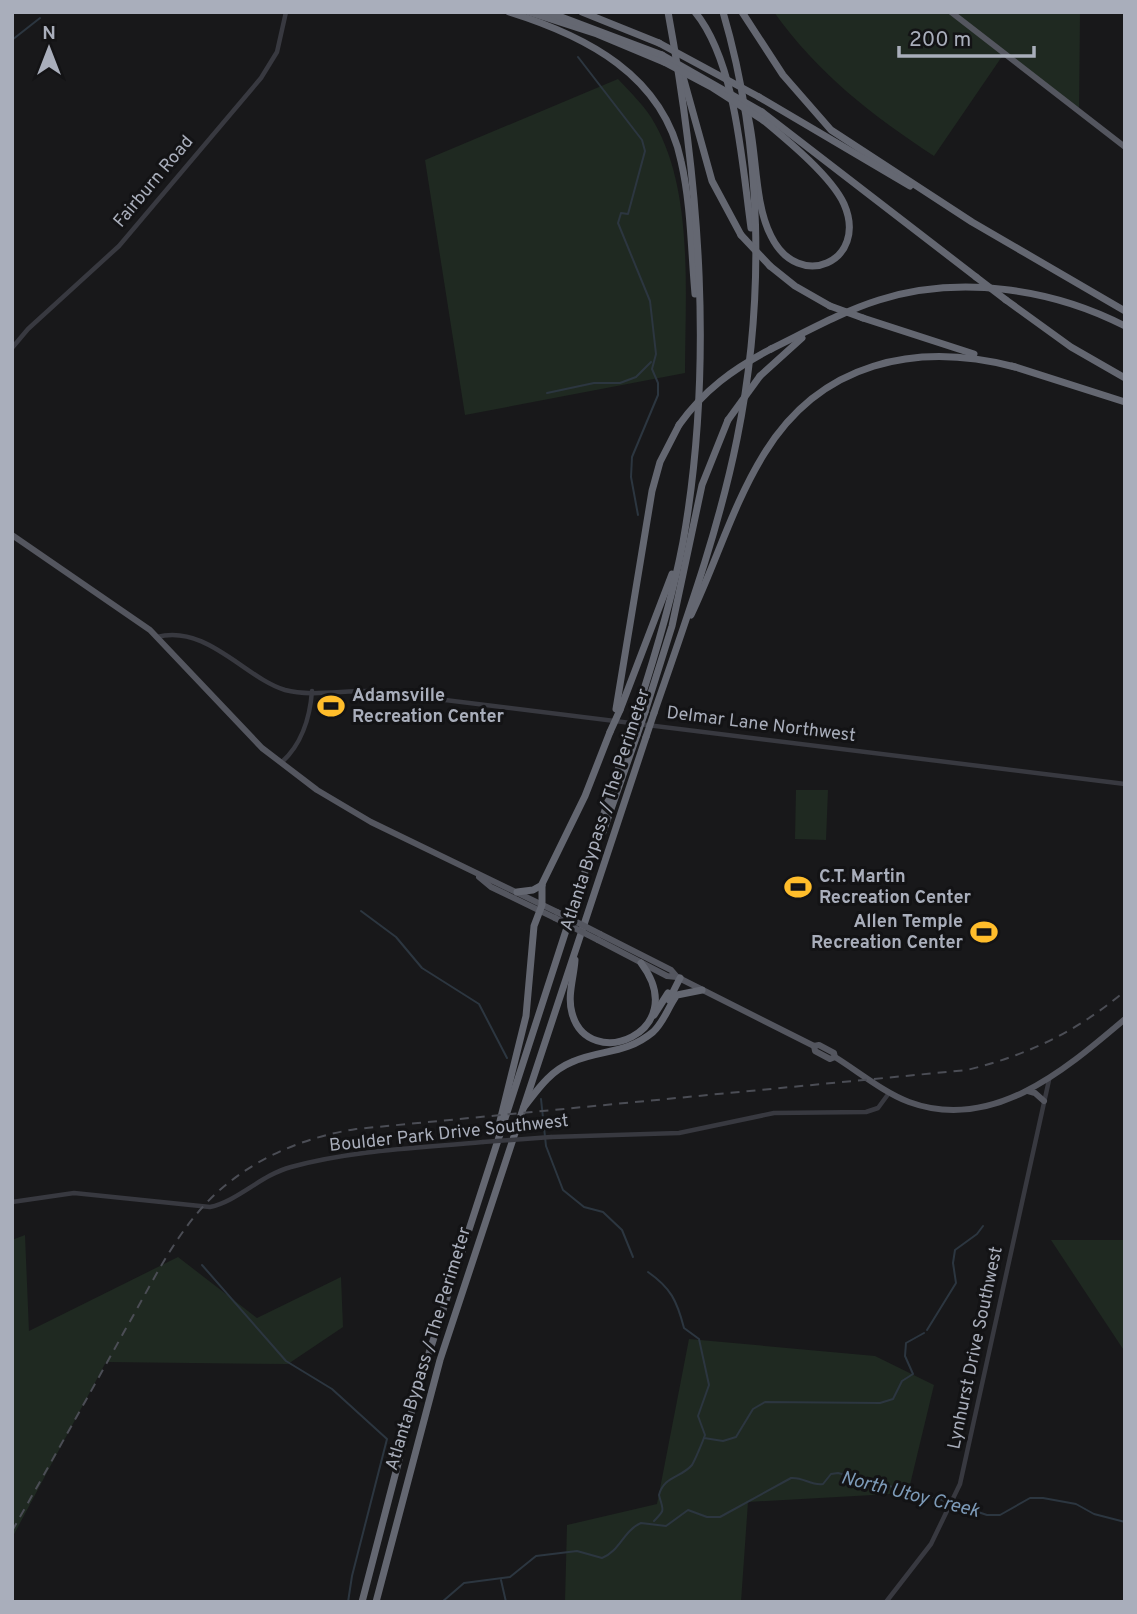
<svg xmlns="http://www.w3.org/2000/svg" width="1137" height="1614" viewBox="0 0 1137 1614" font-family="Overpass,sans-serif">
	<rect width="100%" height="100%" fill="#18181a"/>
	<g fill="#1f2921">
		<path d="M774 12H1080L1079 113 1003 55 934 156C873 116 817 73 774 12Z"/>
		<path d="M618 79C631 93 646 107 655 124 694 193 685 296 685 373L465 415 425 160Z"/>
		<polygon points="796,790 828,790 826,840 795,839"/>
		<polygon points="25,1235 29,1331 178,1257 257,1318 341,1277 343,1327 288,1364 106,1362 12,1538 12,1240"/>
		<polygon points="1051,1240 1125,1240 1125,1352"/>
		<polygon points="689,1339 875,1356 934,1385 908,1493 748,1502 741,1602 565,1602 567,1525 657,1504"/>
	</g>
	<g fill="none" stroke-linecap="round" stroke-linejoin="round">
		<g stroke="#2c3640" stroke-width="2">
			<polyline points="12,40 40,18"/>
			<polyline points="578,57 642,140 645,151 628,214 621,213 618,223 650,301 656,354 652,369 658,383 658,395 632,457 631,477 638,515"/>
			<polyline points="547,393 594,383 620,383 636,377 651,362"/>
			<polyline points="361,911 396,937 422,968 479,1004 507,1058"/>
			<polyline points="541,1099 546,1146 563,1190 584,1207 603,1212 622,1230 633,1257"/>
			<polyline points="202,1265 286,1361 332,1389 387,1439 352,1576 348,1602"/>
			<path d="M648 1272C671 1288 677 1301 684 1328L699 1339 709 1385 698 1416 705 1435C703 1441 695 1460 692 1465 681 1478 664 1476 659 1495 663 1511 666 1509 654 1521"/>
			<polyline points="927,1330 956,1283 953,1263 955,1250 977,1234 983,1226"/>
			<polyline points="704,1438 723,1441 736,1437 753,1409 765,1402 880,1403 893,1399 902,1381 913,1374 905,1356 906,1343 924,1333"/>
			<polyline points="501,1580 506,1602"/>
			<path d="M442 1602 464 1583 510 1577 536 1556 577 1551 602 1558C619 1552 624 1530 641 1523L666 1526 688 1510 707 1517H720L791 1478C804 1477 811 1486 823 1484L831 1474 838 1473 936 1498 987 1515H1000L1030 1498H1043L1076 1504 1094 1514 1125 1522"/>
		</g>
		<g stroke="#383940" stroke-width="4.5">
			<polyline points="12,348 28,329 119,246 261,78 277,52 286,12"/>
			<path d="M157 637C207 624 245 678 285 690 311 697 345 690 372 691L1125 784"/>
			<path d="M282 762C301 745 310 718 312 691"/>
			<polyline points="551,1137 679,1133 774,1113 866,1112 878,1108 889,1093"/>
			<path d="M12 1202 74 1193 210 1207C238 1201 261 1175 291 1167 353 1150 419 1148 483 1142"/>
			<polyline points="886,1602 931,1544 960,1484 1049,1080"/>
		</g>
		<g stroke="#54565f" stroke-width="6">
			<polyline points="951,12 1125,147"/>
			<polyline points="12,535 150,630 262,748 317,790 371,822 557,912"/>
			<polyline points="479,877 491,887 555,918"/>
			<path d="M600 934 671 970 677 977 814 1046 819 1045 834 1053 835 1057C859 1072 883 1092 909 1102 993 1133 1066 1069 1125 1019"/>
			<polyline points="598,940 667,976 677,977"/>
			<polyline points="814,1046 815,1051 830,1059 835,1057"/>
			<polyline points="1028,1091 1035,1093 1044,1101"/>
		</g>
		<g stroke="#646771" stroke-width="7">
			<path d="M509 12C586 36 663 75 681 161 691 204 691 250 695 294"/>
			<polyline points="529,12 597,34 664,62"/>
			<polyline points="548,12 662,55"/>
			<polyline points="582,12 659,43"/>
			<path d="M695 12C736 62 742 164 751 228"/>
			<polyline points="742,12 783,75 831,130 972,222 1125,311"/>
			<polyline points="682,73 712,181 741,235"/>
			<polyline points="759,97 910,186"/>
			<polyline points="762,112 976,277"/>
			<path d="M748 116C757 153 754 203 771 236 799 293 869 261 844 204 831 176 787 140 763 120"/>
			<polyline points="770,266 795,286 830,306"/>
			<polyline points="1006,300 1071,347 1125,378"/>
			<polyline points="863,318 974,354"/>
			<path d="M771 349C806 332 841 312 879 300 959 275 1051 288 1125 326"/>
			<polyline points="1012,366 1125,402"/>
			<polyline points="760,376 802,338"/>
			<path d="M691 615C716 563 733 504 764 454 820 362 916 341 1015 367"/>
			<polyline points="616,709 652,491 660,462 679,425"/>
			<polyline points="620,710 672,574"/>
			<path d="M637 711C655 656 672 600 683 542 714 367 700 186 668 12"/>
			<polyline points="645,712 672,626 702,485 728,420"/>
			<path d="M654 713C685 623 718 533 737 439 765 301 763 148 723 12"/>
			<polyline points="603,832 637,735"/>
			<polyline points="517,892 533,890 542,885"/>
			<path d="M575 960C574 977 567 996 572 1013 588 1074 693 1032 641 963"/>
			<polyline points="669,1000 680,978"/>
			<polyline points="654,1015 668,993"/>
			<path d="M524 1107C538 1089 550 1071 572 1062 601 1049 625 1055 653 1032 664 1022 668 1007 677 995L702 990"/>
			<polyline points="500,1121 526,1016 534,926 542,905 542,884 585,796 610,732"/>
			<polyline points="362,1602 418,1387 630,733"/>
			<polyline points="376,1602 440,1360 646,737"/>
		</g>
		<path stroke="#4b4d55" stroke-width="2" stroke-dasharray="9 7" stroke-linecap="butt" d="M12 1531C50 1464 88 1397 125 1330 153 1282 178 1226 221 1189 259 1156 306 1137 356 1129L967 1070C1028 1055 1076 1032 1125 991"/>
		<polyline stroke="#383940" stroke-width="4.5" points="483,1142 551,1137"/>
		<g stroke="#54565f" stroke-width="6">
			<polyline points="557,912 600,934"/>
			<polyline points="555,918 598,940"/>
		</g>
		<g stroke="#646771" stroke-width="7">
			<polyline points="659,43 759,97"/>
			<polyline points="662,55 762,112"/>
			<polyline points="664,62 713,88 763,120"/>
			<polyline points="741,235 770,266"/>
			<polyline points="976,277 1006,300"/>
			<polyline points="830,306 863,318"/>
			<polyline points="728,420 760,376"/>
			<path d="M679 425C704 390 733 369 771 349"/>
			<polyline points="610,732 620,710"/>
			<polyline points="630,733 637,711"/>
			<polyline points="637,735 645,712"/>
			<polyline points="646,737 654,713"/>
		</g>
	</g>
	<defs>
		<symbol id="stadium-bare" viewBox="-9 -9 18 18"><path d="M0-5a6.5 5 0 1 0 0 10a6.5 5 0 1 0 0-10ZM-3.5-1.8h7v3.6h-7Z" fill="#ffbd2b" stroke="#131315" stroke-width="2.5" paint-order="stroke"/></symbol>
	</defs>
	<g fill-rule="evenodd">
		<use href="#stadium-bare" x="312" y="687" width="38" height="38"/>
		<use href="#stadium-bare" x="779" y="868" width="38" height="38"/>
		<use href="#stadium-bare" x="965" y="913" width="38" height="38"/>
	</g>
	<g text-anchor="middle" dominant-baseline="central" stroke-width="6" stroke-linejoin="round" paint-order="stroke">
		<g font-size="18" fill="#a9aebb" stroke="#131315">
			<text transform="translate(154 182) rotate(-50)">Fairburn Road</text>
			<text transform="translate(761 725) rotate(7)">Delmar Lane Northwest</text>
			<text transform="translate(606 810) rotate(-72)">Atlanta Bypass / The Perimeter</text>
			<text transform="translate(449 1134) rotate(-6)">Boulder Park Drive Southwest</text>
			<text transform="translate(976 1348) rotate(-78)">Lynhurst Drive Southwest</text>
			<text transform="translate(429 1349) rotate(-73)">Atlanta Bypass / The Perimeter</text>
		</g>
		<g font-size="18" font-weight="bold" fill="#a9aebb" stroke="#131315" text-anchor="start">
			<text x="352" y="696">Adamsville<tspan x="352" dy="21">Recreation Center</tspan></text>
			<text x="819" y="877">C.T. Martin<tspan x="819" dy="21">Recreation Center</tspan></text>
			<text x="963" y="922" text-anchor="end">Allen Temple<tspan x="963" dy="21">Recreation Center</tspan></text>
		</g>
		<g font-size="19" font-style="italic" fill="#7d9bb9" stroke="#131315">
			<text transform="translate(910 1495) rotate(14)">North Utoy Creek</text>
		</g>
	</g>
	<rect width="1137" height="1614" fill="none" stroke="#a9aebb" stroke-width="28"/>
	<g transform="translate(49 49)" stroke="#131315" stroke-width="5" paint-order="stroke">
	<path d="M0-5L12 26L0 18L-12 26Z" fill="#a9aebb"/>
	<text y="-10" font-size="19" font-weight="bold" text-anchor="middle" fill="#a9aebb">N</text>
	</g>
	<path d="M899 46v10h135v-10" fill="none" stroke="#a9aebb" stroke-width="3.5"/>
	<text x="909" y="46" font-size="21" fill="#a9aebb" stroke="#131315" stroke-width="5" paint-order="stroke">200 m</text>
</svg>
